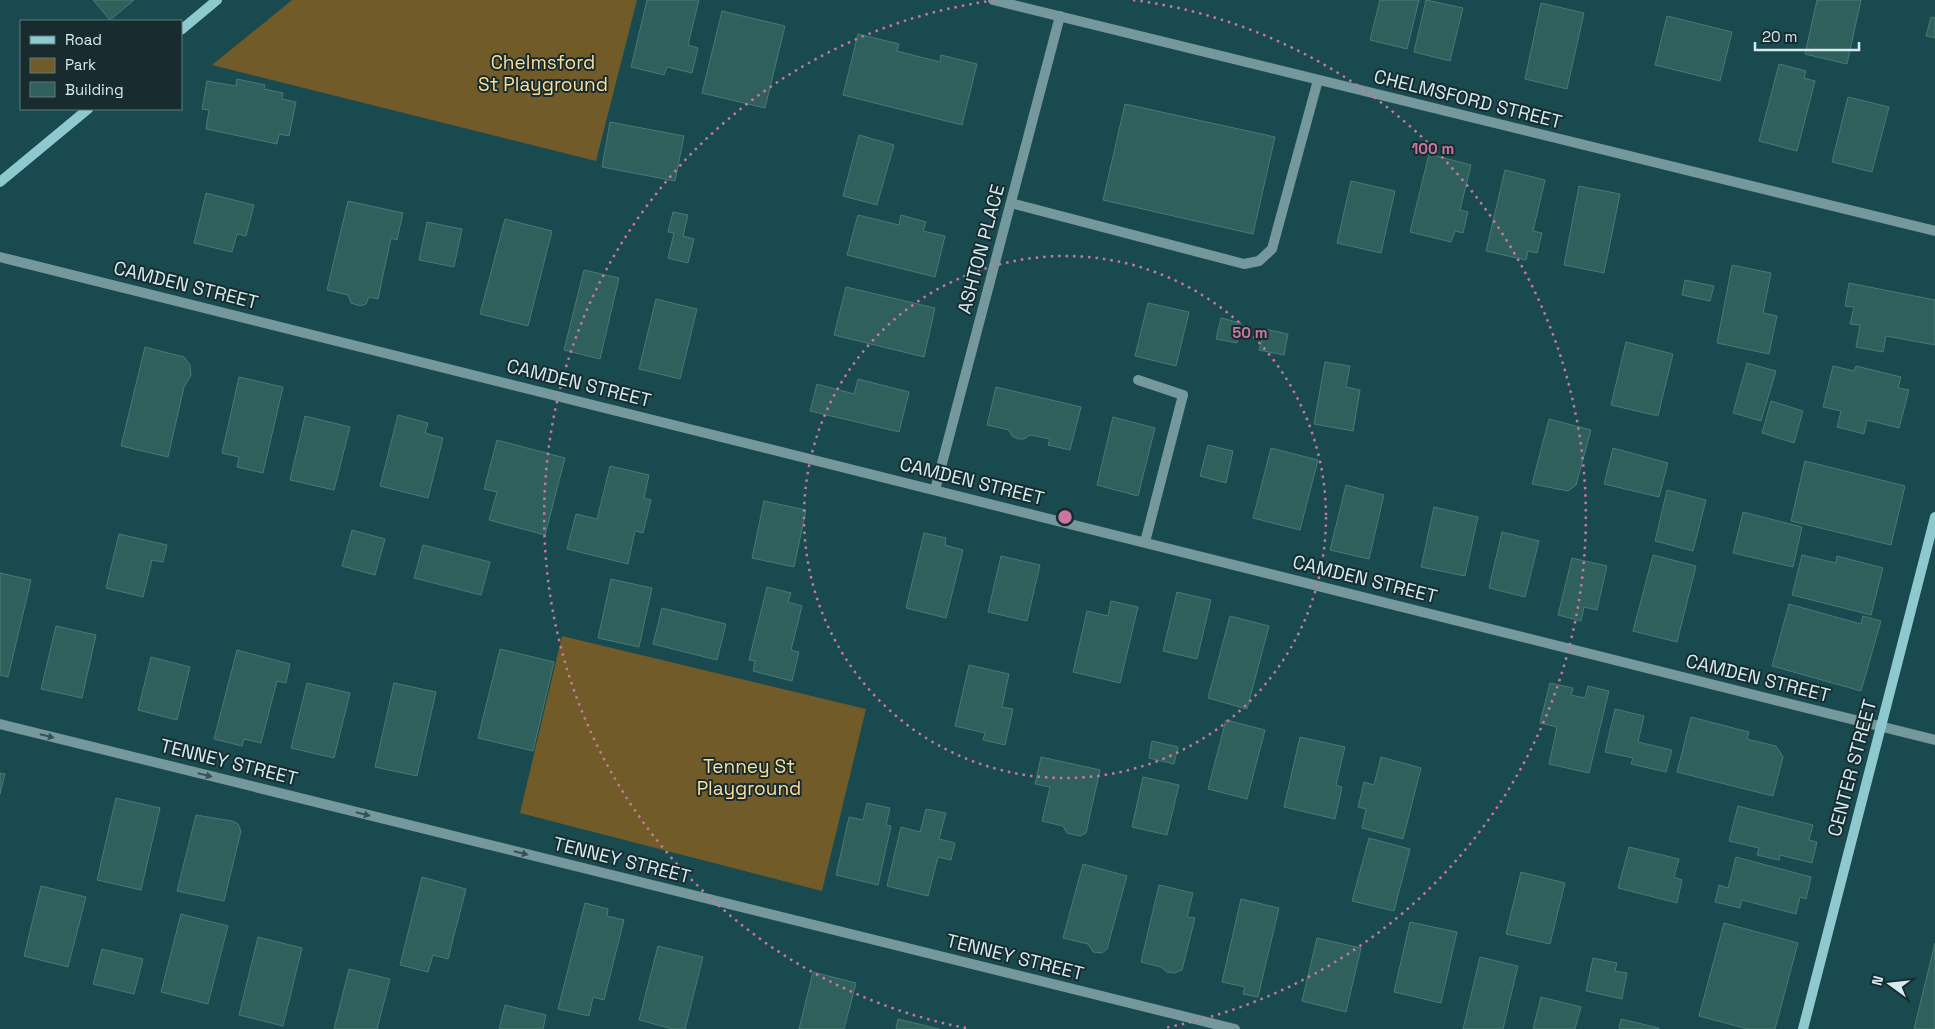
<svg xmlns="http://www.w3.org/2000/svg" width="1935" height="1029" viewBox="0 0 1935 1029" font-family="'Space Grotesk',sans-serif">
	<rect width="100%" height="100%" fill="#184a50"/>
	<g fill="#705b29">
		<polygon points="292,0 637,0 596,161 212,65"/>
		<polygon points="562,636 866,709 822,891 520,813"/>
	</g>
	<g fill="#30605b" stroke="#4a7a74">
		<polygon points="93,0 134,0 110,20"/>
		<polygon points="647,0 699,0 688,45 698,48 692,73 667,67 664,75 631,67"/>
		<polygon points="1380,0 1419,0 1407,49 1370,40"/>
		<polygon points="1426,0 1463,8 1450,61 1414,52"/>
		<polygon points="1817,0 1861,0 1847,64 1805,54"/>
		<polygon points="1541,3 1584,13 1567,89 1525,79"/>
		<polygon points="722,11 785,26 765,108 702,93"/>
		<polygon points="1667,16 1732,32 1720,81 1655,65"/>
		<polygon points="1931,17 1935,18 1935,38 1926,36"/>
		<polygon points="858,34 899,44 897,51 940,62 941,55 977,64 962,125 843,95"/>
		<polygon points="1779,64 1806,71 1804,78 1815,81 1797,151 1759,141"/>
		<polygon points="237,79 265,85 264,89 283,93 282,99 296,102 289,136 279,134 277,144 206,129 209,110 202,109 207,81 236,86"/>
		<polygon points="1848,97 1889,107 1872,172 1832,162"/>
		<polygon points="1125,104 1275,137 1253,234 1103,200"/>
		<polygon points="610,122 684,136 675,181 602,167"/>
		<polygon points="859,135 894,145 877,205 843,196"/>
		<polygon points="1429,154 1471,165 1460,210 1468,212 1463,233 1455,231 1451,242 1410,232"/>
		<polygon points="1505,170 1545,180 1533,231 1542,233 1537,253 1528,251 1526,260 1486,251"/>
		<polygon points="1351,181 1395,191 1381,253 1337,243"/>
		<polygon points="1579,186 1620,194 1604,273 1564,265"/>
		<polygon points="206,193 254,205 246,236 237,234 232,252 194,243"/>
		<polygon points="348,201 403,213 397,240 391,238 378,299 369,297 366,304 360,306 351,303 348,295 327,290"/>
		<polygon points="673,212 688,215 683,236 694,239 688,263 668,258 674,233 668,232"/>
		<polygon points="858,215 899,225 901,215 926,222 923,231 945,236 935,277 847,255"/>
		<polygon points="505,219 552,231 528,326 480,314"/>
		<polygon points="427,222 462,229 454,267 419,260"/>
		<polygon points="1732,265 1771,273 1763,313 1777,316 1769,354 1717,343"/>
		<polygon points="584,270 619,278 600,359 564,350"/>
		<polygon points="1685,280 1714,286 1710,301 1682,295"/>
		<polygon points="1849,283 1935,300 1935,345 1886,336 1883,352 1856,347 1860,325 1850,324 1854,307 1845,306"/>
		<polygon points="846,287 935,308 924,357 834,335"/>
		<polygon points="656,299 697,309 680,379 639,369"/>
		<polygon points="1148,303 1189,312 1176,366 1135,356"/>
		<polygon points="1221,318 1241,323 1237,343 1216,339"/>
		<polygon points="1265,329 1288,334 1284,355 1259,350"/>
		<polygon points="1626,342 1673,354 1658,416 1611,405"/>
		<polygon points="145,347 184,357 190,365 191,375 184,387 168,457 121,446"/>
		<polygon points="1325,362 1350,366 1346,387 1360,390 1353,431 1314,424"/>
		<polygon points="1747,363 1776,371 1761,421 1733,413"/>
		<polygon points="1833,366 1854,371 1856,366 1901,377 1898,388 1909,390 1899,428 1867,420 1864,434 1837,427 1841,411 1823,407"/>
		<polygon points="239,377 283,387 263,473 237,467 239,457 222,453"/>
		<polygon points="858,379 909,392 899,432 810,411 817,384 854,394"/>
		<polygon points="996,387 1081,407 1070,450 1048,445 1050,439 1030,435 1024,439 1018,439 1012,436 1009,430 987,425"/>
		<polygon points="1771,401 1803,411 1794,443 1762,433"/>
		<polygon points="398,415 428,423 425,433 443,438 428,498 380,486"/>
		<polygon points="305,416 350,427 334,490 290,480"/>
		<polygon points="1113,417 1155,428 1138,496 1097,485"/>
		<polygon points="1549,419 1591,430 1576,485 1568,491 1532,484"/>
		<polygon points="497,440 565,458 545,535 489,520 497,492 484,489"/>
		<polygon points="1208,445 1233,451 1226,483 1200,476"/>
		<polygon points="1271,448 1318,460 1300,530 1253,518"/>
		<polygon points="1613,448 1668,463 1659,497 1604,484"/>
		<polygon points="1805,461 1905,486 1891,545 1791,521"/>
		<polygon points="610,466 649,475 644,498 651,500 643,533 635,531 628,564 567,549 576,514 597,519"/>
		<polygon points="1346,485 1384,495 1369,559 1330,550"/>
		<polygon points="1667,490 1706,500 1693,551 1655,541"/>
		<polygon points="764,501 806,510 794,567 752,558"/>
		<polygon points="1434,507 1478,517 1465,576 1421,567"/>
		<polygon points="1743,512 1802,527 1793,567 1733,553"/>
		<polygon points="352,530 385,539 375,575 342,566"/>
		<polygon points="1502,532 1539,541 1525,597 1489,588"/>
		<polygon points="924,533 946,538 945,545 963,550 946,618 906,608"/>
		<polygon points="119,534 167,545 163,562 152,560 143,597 106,588"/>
		<polygon points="423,545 490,562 481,595 414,578"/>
		<polygon points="1653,555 1696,566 1677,642 1633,631"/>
		<polygon points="1802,555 1836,563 1837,556 1883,568 1871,615 1792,595"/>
		<polygon points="1001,556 1040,565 1027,621 988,612"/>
		<polygon points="1572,558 1607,566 1597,610 1584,607 1581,621 1558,615"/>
		<polygon points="0,573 31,580 8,677 0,675"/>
		<polygon points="611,579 652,588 639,647 598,638"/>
		<polygon points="767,587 791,593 788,602 802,606 791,650 799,652 792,681 753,671 755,661 749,660"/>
		<polygon points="1177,592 1211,600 1197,659 1163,651"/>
		<polygon points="1111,601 1138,607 1120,683 1073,672 1087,611 1108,616"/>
		<polygon points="1789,604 1861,624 1863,616 1881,621 1861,691 1772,666"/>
		<polygon points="662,608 726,624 717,660 653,644"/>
		<polygon points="1230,616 1269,626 1247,709 1208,698"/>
		<polygon points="56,626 96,635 82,698 41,689"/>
		<polygon points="500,649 554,662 533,751 478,738"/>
		<polygon points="237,650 290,664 286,683 277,681 261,743 244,739 242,746 214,739"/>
		<polygon points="151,657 190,667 177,720 138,710"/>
		<polygon points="969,665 1009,674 1002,707 1013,709 1005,745 983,740 985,733 955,726"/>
		<polygon points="307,683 350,693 334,758 291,748"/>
		<polygon points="394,683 436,692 417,776 375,767"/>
		<polygon points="1550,683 1573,688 1571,695 1585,698 1588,686 1609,691 1589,773 1549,764 1557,727 1540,723"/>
		<polygon points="1615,709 1644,716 1638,742 1672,750 1666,772 1631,764 1633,758 1605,752"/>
		<polygon points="1691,717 1749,732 1747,739 1776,746 1783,757 1773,796 1677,772"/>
		<polygon points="1226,720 1265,730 1247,799 1208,789"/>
		<polygon points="1300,737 1345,747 1336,785 1342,787 1335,819 1284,807"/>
		<polygon points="1152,741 1178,747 1174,764 1149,758"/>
		<polygon points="1041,757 1100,770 1086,833 1080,836 1067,833 1063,826 1042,821 1050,787 1035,784"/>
		<polygon points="1381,757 1421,768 1403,839 1362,828 1366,809 1358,807 1364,782 1374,785"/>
		<polygon points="0,773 5,774 0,794"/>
		<polygon points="1143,777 1179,785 1167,835 1132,827"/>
		<polygon points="116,798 160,808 141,890 97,880"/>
		<polygon points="867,803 890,808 886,825 891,826 878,885 836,875 849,817 863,820"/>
		<polygon points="1738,806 1813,825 1809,840 1817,842 1812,863 1780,855 1779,860 1757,855 1759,848 1729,841"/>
		<polygon points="926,809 946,813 939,839 955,843 951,860 938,857 928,896 887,886 901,827 920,832"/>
		<polygon points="196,815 232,821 238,824 241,831 224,901 177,891"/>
		<polygon points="1369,838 1410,849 1394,911 1352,901"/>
		<polygon points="1629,847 1679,859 1674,877 1682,880 1677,903 1618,888"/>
		<polygon points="1736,857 1811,877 1806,899 1800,897 1796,914 1742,900 1740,908 1715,902 1719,885 1728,888"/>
		<polygon points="1083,864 1127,876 1107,949 1102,953 1093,952 1088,944 1063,938"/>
		<polygon points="1521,872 1565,883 1550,944 1506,934"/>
		<polygon points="422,877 466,889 448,959 433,955 428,972 400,965"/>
		<polygon points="1159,885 1193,893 1187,917 1195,918 1182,970 1175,973 1167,972 1161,967 1141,962"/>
		<polygon points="41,886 86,897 68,967 24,956"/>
		<polygon points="1241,899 1279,908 1258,997 1243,994 1245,987 1222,982"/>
		<polygon points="585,903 608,909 607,916 624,920 604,1000 593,997 589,1016 558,1009"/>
		<polygon points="181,914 228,926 208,1004 161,992"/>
		<polygon points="1410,922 1457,932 1441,1003 1394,992"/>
		<polygon points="1724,923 1798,943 1775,1029 1748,1029 1699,1016"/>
		<polygon points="258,937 302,948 283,1026 239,1015"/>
		<polygon points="1317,938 1361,948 1346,1012 1302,1001"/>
		<polygon points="1935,943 1935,1029 1914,1029"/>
		<polygon points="658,946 703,957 685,1029 673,1029 639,1020"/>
		<polygon points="102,949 143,959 134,994 93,984"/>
		<polygon points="1480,957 1518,966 1503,1029 1463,1029"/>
		<polygon points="1593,958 1617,963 1615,971 1627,973 1622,999 1586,991"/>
		<polygon points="349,969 390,979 377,1029 334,1029"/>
		<polygon points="813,972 856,983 844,1029 799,1029"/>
		<polygon points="1541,997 1581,1007 1575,1029 1533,1029"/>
		<polygon points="505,1005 546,1015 543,1029 499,1029"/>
		<polygon points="898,1019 939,1029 896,1029"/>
		<polygon points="1621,1019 1659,1028 1659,1029 1619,1029"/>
	</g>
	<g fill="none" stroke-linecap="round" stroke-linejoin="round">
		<g stroke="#75989d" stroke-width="10">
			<polyline points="1011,203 1244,264 1259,261 1272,249 1318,80"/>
			<polyline points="1138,380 1183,395 1145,542"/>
		</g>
		<g stroke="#75989d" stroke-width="10">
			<polyline points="993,0 1935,231"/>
			<polyline points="0,257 1935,740"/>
			<polyline points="935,490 1060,16"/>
			<polyline points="0,724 1235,1029"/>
		</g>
		<g stroke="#8fc9d0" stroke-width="10">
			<polyline points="181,30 217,0"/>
			<polyline points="0,182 88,109"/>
			<polyline points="1803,1029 1935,517"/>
		</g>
	</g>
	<defs><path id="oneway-solid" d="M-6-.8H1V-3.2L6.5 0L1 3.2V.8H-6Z" transform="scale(1.25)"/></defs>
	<g fill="#395256">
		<use href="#oneway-solid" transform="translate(47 736) rotate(14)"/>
		<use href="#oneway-solid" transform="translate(205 775) rotate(14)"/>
		<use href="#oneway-solid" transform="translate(363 814) rotate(14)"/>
		<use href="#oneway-solid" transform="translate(521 853) rotate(14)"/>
	</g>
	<g fill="none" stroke="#ca779e" stroke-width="2.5" stroke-dasharray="2.5 5">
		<circle cx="1065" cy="517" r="261"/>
		<path d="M966 1028A521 521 0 0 1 997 0M1133 0A521 521 0 0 1 1164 1028"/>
	</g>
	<g text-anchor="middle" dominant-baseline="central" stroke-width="4" stroke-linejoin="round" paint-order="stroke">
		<g font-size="19" fill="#fdde98" stroke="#182c2f">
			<text x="543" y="62">Chelmsford<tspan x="543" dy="22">St Playground</tspan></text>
			<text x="749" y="766">Tenney St<tspan x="749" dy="22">Playground</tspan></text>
		</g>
		<g font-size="19" fill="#d4ecf0" stroke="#182c2f">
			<text transform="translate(1468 99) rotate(14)">CHELMSFORD STREET</text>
			<text transform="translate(981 249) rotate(-75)">ASHTON PLACE</text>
			<text transform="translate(186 285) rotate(14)">CAMDEN STREET</text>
			<text transform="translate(579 383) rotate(14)">CAMDEN STREET</text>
			<text transform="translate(972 481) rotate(14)">CAMDEN STREET</text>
			<text transform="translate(1365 579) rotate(14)">CAMDEN STREET</text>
			<text transform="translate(1758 678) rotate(14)">CAMDEN STREET</text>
			<text transform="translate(229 762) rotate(14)">TENNEY STREET</text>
			<text transform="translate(1852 768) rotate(-75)">CENTER STREET</text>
			<text transform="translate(622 860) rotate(14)">TENNEY STREET</text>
			<text transform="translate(1015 957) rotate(14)">TENNEY STREET</text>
		</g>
	</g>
	<circle cx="1065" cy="517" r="8" fill="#ca779e" stroke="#182c2f" stroke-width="2.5"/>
	<g font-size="15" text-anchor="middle" font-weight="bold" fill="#ca779e" stroke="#182c2f" stroke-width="4" stroke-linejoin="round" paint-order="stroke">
		<text x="1433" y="154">100 m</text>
		<text x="1250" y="338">50 m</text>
	</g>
	<rect x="20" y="20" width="162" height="90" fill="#182c2f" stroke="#63797c"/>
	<rect x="30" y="36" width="25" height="8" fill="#8fc9d0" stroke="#63797c"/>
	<text x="65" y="45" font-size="15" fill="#d4ecf0">Road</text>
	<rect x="30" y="58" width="25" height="15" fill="#705b29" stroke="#63797c"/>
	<text x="65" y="70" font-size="15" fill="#d4ecf0">Park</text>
	<rect x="30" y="82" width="25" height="15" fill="#30605b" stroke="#63797c"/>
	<text x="65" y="95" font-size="15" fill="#d4ecf0">Building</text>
	<g transform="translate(1890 984) rotate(285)" stroke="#182c2f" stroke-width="4" paint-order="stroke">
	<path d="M0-4L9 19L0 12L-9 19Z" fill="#d4ecf0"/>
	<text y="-8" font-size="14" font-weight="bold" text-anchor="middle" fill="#d4ecf0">N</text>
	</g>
	<path d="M1755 42v8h104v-8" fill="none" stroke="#d4ecf0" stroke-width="2.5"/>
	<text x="1762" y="42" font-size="15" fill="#d4ecf0" stroke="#182c2f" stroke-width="4" paint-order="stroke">20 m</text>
</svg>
